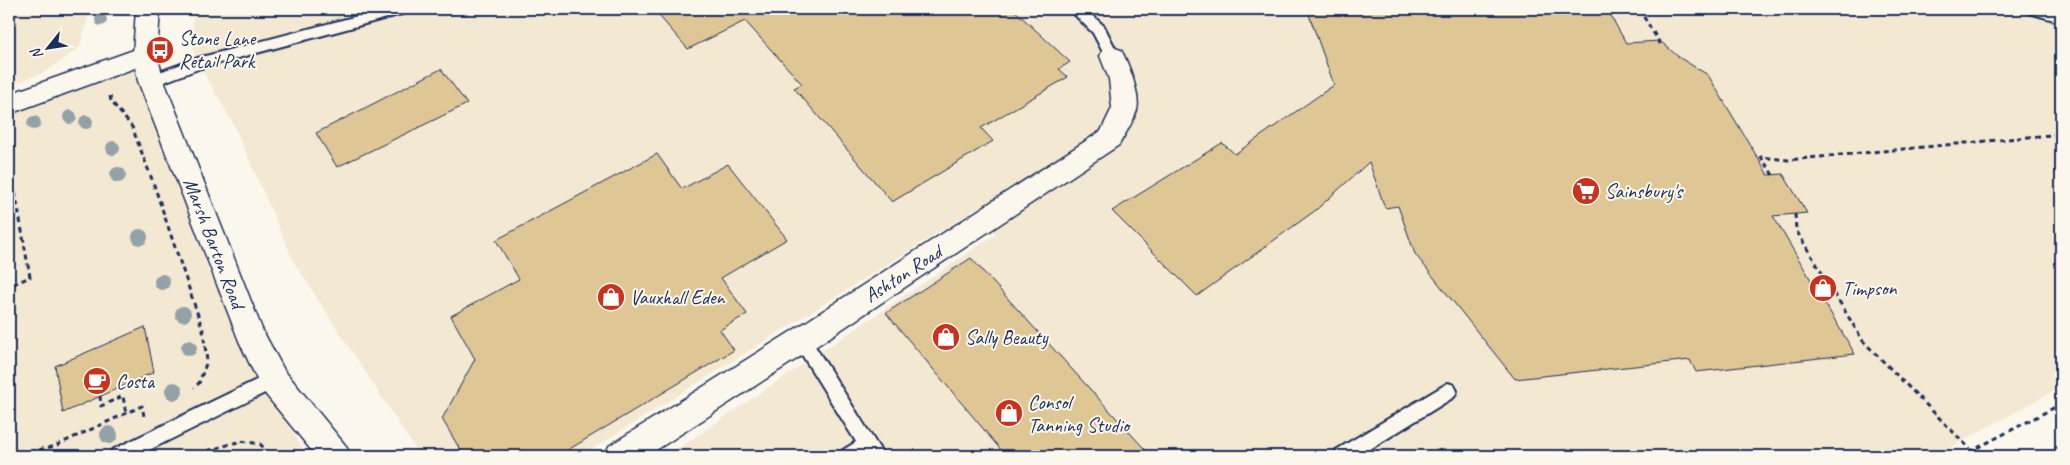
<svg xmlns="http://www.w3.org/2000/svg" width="2070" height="465" viewBox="0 0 2070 465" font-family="Caveat,sans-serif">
	<rect width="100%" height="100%" fill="#fbf7ec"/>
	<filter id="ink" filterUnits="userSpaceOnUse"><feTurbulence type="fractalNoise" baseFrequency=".02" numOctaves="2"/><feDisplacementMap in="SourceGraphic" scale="10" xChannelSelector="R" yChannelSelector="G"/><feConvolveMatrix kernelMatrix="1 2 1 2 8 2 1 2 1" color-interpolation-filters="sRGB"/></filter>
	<g filter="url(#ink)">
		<g fill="#f3e8d2">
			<polygon points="9,9 90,9 80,47 47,71 9,86"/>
			<polygon points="193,9 2061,9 2061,387 1935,456 667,456 996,234 976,209 581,456 420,456 295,264 232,121 198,63 193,49"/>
			<polygon points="137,63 207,266 246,353 307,456 9,456 9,110"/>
		</g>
		<g fill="#dfc695" stroke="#1b2f5e">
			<polygon points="653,9 1013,9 1070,62 1059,69 1068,77 981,128 993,141 892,202 794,88 802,84 745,21 688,49"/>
			<polygon points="1307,9 1607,9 1626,43 1660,41 1680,58 1708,75 1768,175 1783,174 1807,213 1773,216 1855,354 1696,372 1690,360 1515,379 1415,254 1398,206 1385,208 1369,162 1316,210 1197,296 1112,211 1222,143 1235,154 1334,85"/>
			<polygon points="441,69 467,104 337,167 316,133"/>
			<polygon points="657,154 682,189 728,164 787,239 721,278 747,314 720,330 734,350 558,456 464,456 442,419 475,359 451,316 519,279 496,240"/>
			<polygon points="971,258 1038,332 1151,456 1006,456 886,313"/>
			<polygon points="145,327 154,372 63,413 55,366"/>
		</g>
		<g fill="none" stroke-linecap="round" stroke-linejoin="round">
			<defs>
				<g id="service">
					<polygon points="384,9 409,9 407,13 402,14 201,68 151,87 146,85 144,81 146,77 198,58"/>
					<polygon points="1069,9 1085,9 1104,26 1119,56 1117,60 1112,61 1107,60 1093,33"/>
					<polygon points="2027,9 2050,9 2061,12 2061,22 2029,13"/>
					<polygon points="802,332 808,335 884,456 841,456 843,450 856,442 796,345 793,340 796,335"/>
					<polygon points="273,372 279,374 282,380 279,386 137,456 110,456 112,450"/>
					<polygon points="1448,383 1454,385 1457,391 1454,397 1359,456 1334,456 1336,450"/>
				</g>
				<g id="minor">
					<polygon points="145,46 154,49 157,55 154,61 9,114 9,94"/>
					<path d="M1112 47 1121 50C1128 62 1141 96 1137 110 1133 122 1125 134 1119 145L812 349 647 456H605L609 446 792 331 1101 131 1112 108 1109 79 1100 56 1103 50Z"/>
				</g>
				<polygon id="tertiary" points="136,9 160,9 157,55 164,81 262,329 284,370 346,446 350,456 316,456 262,390 239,341 138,81 133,55"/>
			</defs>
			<use href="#service" stroke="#1b2f5e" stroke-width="4"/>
			<use href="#minor" stroke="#1b2f5e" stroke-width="3"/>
			<use href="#tertiary" stroke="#1b2f5e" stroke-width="3"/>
			<g stroke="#1b2f5e" stroke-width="3" stroke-dasharray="5 4" stroke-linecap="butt">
				<polyline points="1639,9 1661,45"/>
				<polyline points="110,96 111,101 132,127 153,182 203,330 207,361 199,383 194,388"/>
				<polyline points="9,157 30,277 9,286"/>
				<polyline points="1773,175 1761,157 1788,160 2061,134"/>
				<polyline points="1795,214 1796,230 1863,341 1972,451"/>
				<polyline points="100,396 101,406 123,396 126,414"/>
				<polyline points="13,456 55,446 142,406 144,416"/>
				<polyline points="190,456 241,441 260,444 272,456"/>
				<polyline points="1962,456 2061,404"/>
			</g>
			<use href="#service" fill="#fbf7ec" fill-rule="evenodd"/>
			<use href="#minor" fill="#fbf7ec" fill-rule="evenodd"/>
			<use href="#tertiary" fill="#fbf7ec" fill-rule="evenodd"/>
		</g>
		<g fill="#94a2a7">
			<circle cx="101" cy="20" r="6"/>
			<circle cx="70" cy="117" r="7"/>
			<circle cx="86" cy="122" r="7"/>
			<circle cx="34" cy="123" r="7"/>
			<circle cx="113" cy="148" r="7"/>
			<circle cx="118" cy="175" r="8"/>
			<circle cx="140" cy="237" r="8"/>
			<circle cx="162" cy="282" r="8"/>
			<circle cx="183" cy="314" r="8"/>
			<circle cx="189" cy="348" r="8"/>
			<circle cx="174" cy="391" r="9"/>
			<circle cx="109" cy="435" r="9"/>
		</g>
	</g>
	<defs>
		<symbol id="bus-disc" viewBox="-11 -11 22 22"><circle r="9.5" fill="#c8321e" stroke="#fbf7ec"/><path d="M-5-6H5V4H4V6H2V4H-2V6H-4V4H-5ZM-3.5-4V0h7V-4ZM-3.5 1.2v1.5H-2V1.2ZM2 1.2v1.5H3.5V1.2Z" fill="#fff"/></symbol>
		<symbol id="supermarket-disc" viewBox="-11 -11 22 22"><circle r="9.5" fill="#c8321e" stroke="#fbf7ec"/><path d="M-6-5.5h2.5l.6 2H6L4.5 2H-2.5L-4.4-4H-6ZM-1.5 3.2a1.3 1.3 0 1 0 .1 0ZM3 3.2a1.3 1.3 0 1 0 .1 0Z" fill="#fff"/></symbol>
		<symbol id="shop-disc" viewBox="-11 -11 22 22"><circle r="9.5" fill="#c8321e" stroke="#fbf7ec"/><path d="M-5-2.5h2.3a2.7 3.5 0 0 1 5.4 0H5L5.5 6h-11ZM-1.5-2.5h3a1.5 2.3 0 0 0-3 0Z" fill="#fff"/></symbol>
		<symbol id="cafe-disc" viewBox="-11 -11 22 22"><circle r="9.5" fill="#c8321e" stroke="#fbf7ec"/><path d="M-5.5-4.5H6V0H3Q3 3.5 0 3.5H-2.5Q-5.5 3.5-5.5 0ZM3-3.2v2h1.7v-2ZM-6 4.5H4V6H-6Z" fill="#fff"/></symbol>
	</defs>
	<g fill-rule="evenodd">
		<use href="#bus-disc" x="144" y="34" width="32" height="32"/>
		<use href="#supermarket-disc" x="1570" y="175" width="32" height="32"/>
		<use href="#shop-disc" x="1807" y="272" width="32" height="32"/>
		<use href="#shop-disc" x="595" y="281" width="32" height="32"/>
		<use href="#shop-disc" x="930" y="321" width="32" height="32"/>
		<use href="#cafe-disc" x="81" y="365" width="32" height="32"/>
		<use href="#shop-disc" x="993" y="397" width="32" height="32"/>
	</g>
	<g text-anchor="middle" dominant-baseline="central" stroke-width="4" stroke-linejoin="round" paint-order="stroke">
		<g font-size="20" fill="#1b2f5e" stroke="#fbf7ec" text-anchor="start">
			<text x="179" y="38">Stone Lane<tspan x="179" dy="23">Retail Park</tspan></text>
			<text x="1605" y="191">Sainsbury's</text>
			<text x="1842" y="288">Timpson</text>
			<text x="630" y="297">Vauxhall Eden</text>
			<text x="965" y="337">Sally Beauty</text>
			<text x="116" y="381">Costa</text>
			<text x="1028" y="402">Consol<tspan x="1028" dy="23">Tanning Studio</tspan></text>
		</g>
		<g font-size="20" fill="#1b2f5e" stroke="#fbf7ec">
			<text transform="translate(214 243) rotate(69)">Marsh Barton Road</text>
			<text transform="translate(903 274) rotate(-33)">Ashton Road</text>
		</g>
	</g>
	<rect width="2070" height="465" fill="none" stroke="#fbf7ec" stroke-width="30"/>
	<rect x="15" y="15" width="2040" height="435" fill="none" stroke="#1b2f5e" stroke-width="2" filter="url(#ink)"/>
	<g transform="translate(48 48) rotate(240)" stroke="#fbf7ec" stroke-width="4" paint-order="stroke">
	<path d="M0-4L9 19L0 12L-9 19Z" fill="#1b2f5e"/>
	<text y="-8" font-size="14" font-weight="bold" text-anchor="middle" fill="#1b2f5e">N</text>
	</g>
</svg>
